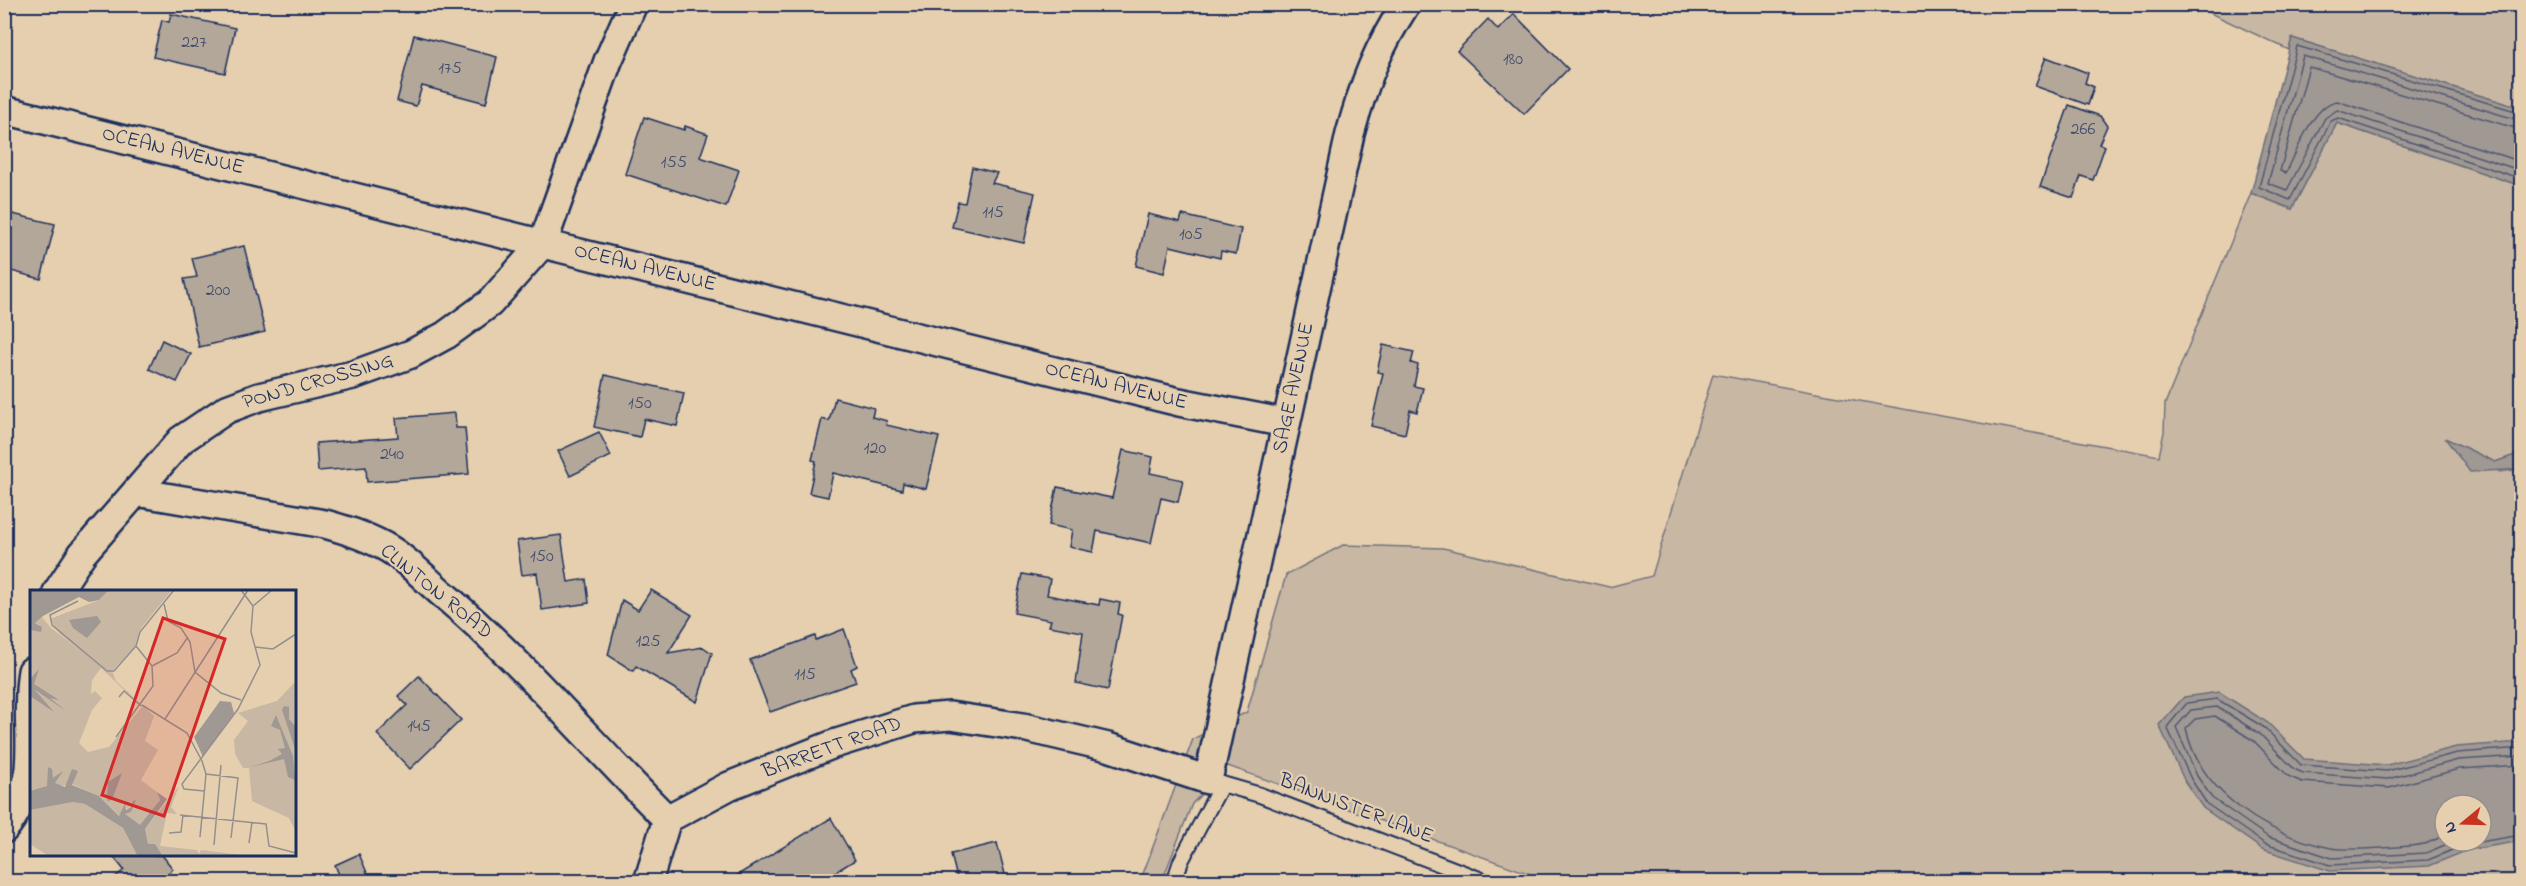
<svg xmlns="http://www.w3.org/2000/svg" width="2526" height="886" viewBox="0 0 2526 886" font-family="'Indie Flower',sans-serif">
	<rect width="100%" height="100%" fill="#e5cfae"/>
	<filter id="ink" filterUnits="userSpaceOnUse"><feTurbulence type="fractalNoise" baseFrequency=".0167" numOctaves="2"/><feDisplacementMap in="SourceGraphic" scale="12" xChannelSelector="R" yChannelSelector="G"/><feConvolveMatrix kernelMatrix="1 2 1 2 8 2 1 2 1" color-interpolation-filters="sRGB"/></filter>
	<g filter="url(#ink)">
		<g fill="#c8b7a2" stroke="#727380" stroke-width="1.5" fill-rule="evenodd">
			<polygon points="2193,5 2521,5 2521,108 2292,38 2289,50"/>
			<path d="M2337 123 2521 186V453L2495 462 2446 439 2500 472 2521 469V881H1550L1228 766 1192 804 1162 881 1140 882 1193 739 1247 712 1286 575 1343 545 1443 548 1609 587 1652 576 1713 374 2159 456 2164 432 2165 404 2251 193 2292 209ZM2445 805H2481V841H2445Z"/>
		</g>
		<g fill="#a09893" stroke="#6b6e7e" stroke-width="1.5" fill-rule="evenodd">
			<polygon points="2292,38 2521,108 2521,186 2337,123 2292,209 2251,193"/>
			<polygon points="2445,438 2495,462 2521,453 2521,469 2470,472"/>
			<path d="M2219 692 2268 723 2304 759 2387 765 2456 747 2521 742V841L2468 850 2429 866 2330 871 2262 849 2203 808 2185 782 2159 725 2184 697ZM2445 805H2481V841H2445Z"/>
		</g>
		<g fill="none" stroke-linecap="round" stroke-linejoin="round">
			<g stroke="#505973" stroke-width="1.5">
				<polyline points="2522,113 2297,46 2259,187 2290,200 2331,121 2338,118 2522,179"/>
				<polyline points="2522,121 2303,56 2268,183 2287,190 2325,118 2337,110 2522,171"/>
				<path d="M2522 130 2309 67 2280 171 2286 173C2297 152 2313 104 2337 101L2522 162"/>
				<polyline points="2522,748 2457,753 2387,771 2301,765 2265,728 2217,699 2187,703 2167,727 2191,779 2207,804 2265,844 2330,865 2428,860 2467,844 2522,835"/>
				<path d="M2445 835C2438 838 2431 842 2424 844 2410 847 2343 851 2331 848 2270 836 2199 794 2186 728L2195 719 2215 716 2254 741 2288 776 2302 782 2389 788 2459 769 2522 765"/>
				<polyline points="2454,841 2426,853 2332,858 2268,837 2212,798 2197,776 2176,727 2191,710 2217,707 2260,734 2294,769 2303,773 2388,779 2458,760 2522,756"/>
			</g>
		</g>
		<g fill="#b3a79a" stroke="#1b2f5e" stroke-width="1.5">
			<polygon points="171,14 235,28 225,73 153,57 162,20 169,22"/>
			<polygon points="1514,14 1568,69 1524,114 1457,51 1488,19 1498,30"/>
			<polygon points="414,35 497,57 486,103 422,86 416,106 397,101"/>
			<polygon points="2046,57 2088,73 2085,83 2094,87 2088,105 2035,86"/>
			<polygon points="2069,105 2100,116 2107,126 2099,144 2105,146 2093,180 2081,176 2073,198 2040,187"/>
			<polygon points="644,117 684,130 685,126 708,134 700,157 739,170 726,207 625,174"/>
			<polygon points="972,167 997,173 992,183 1035,193 1024,243 952,227 958,202 965,203"/>
			<polygon points="4,212 55,224 41,279 4,269"/>
			<polygon points="1148,214 1180,222 1182,215 1241,229 1236,254 1221,251 1220,258 1170,246 1164,273 1136,266"/>
			<polygon points="244,246 265,332 199,347 184,279 197,277 192,258"/>
			<polygon points="162,340 191,354 177,382 149,369"/>
			<polygon points="1383,345 1414,352 1411,363 1418,365 1414,386 1423,388 1417,412 1410,410 1405,434 1371,426 1383,373 1377,372"/>
			<polygon points="605,375 684,393 677,426 644,419 640,437 594,427"/>
			<polygon points="835,398 874,408 872,417 887,421 886,425 939,437 926,489 903,483 902,490 833,473 828,497 809,493 816,461 812,460 822,419 829,421"/>
			<polygon points="455,413 456,428 465,428 469,474 367,482 366,467 318,471 316,443 398,437 396,418"/>
			<polygon points="599,432 611,456 570,476 558,451"/>
			<polygon points="1123,450 1153,457 1150,473 1183,480 1178,502 1161,498 1151,543 1097,531 1093,552 1069,547 1072,530 1049,525 1057,487 1112,498"/>
			<polygon points="561,535 568,582 586,579 589,603 542,610 537,573 522,575 517,541"/>
			<polygon points="1022,574 1050,579 1047,595 1099,605 1100,599 1120,603 1118,614 1122,615 1108,690 1076,683 1083,632 1049,626 1051,620 1014,613"/>
			<polygon points="651,590 692,615 668,653 703,647 712,653 697,702 636,666 633,671 608,655 622,600 638,610"/>
			<polygon points="844,629 857,666 851,669 856,682 770,712 750,660 815,636 816,640"/>
			<polygon points="419,676 461,720 410,769 377,734 407,705 398,696"/>
			<polygon points="831,818 855,860 819,882 726,882"/>
			<polygon points="997,843 1007,882 958,882 951,854"/>
			<polygon points="359,854 371,882 342,882 335,865"/>
			<polygon points="112,855 162,855 173,869 157,882 109,882 124,870"/>
		</g>
		<g fill="none" stroke-linecap="round" stroke-linejoin="round">
			<defs>
				<g id="service">
					<polyline points="1208,780 1260,795 1487,882"/>
					<polyline points="1174,882 1181,861 1222,784"/>
				</g>
				<g id="minor">
					<polyline points="4,110 1179,402 1286,423"/>
					<path d="M136 492 325 524C347 530 369 537 389 549 409 561 427 581 445 596 525 664 592 745 667 819"/>
					<polyline points="57,592 82,554 181,440 227,409 259,397 353,375 411,354 446,335 490,303 543,243 608,61 633,4"/>
					<path d="M4 829C46 778 22 729 32 671"/>
					<path d="M648 882 667 819 729 786 834 744 914 719 950 716 1023 727 1108 747 1208 780 1350 134C1364 83 1377 49 1406 4"/>
				</g>
			</defs>
			<use href="#service" stroke="#1b2f5e" stroke-width="18"/>
			<use href="#minor" stroke="#1b2f5e" stroke-width="32"/>
			<use href="#service" stroke="#e5cfae" stroke-width="14"/>
			<use href="#minor" stroke="#e5cfae" stroke-width="27"/>
		</g>
	</g>
	<g text-anchor="middle" dominant-baseline="central" stroke-width="4.5" stroke-linejoin="round" paint-order="stroke">
		<g font-size="18" fill="#414d6d">
			<text x="194" y="43">227</text>
			<text x="1513" y="60">180</text>
			<text x="450" y="69">175</text>
			<text x="2083" y="130">266</text>
			<text x="674" y="163">155</text>
			<text x="993" y="213">115</text>
			<text x="1191" y="235">105</text>
			<text x="218" y="291">200</text>
			<text x="640" y="404">150</text>
			<text x="875" y="449">120</text>
			<text x="392" y="455">240</text>
			<text x="542" y="557">150</text>
			<text x="648" y="642">125</text>
			<text x="805" y="675">115</text>
			<text x="419" y="727">145</text>
		</g>
		<g font-size="21" fill="#1b2f5e" stroke="#e5cfae">
			<text transform="translate(173 151) rotate(14)">OCEAN AVENUE</text>
			<text transform="translate(645 268) rotate(14)">OCEAN AVENUE</text>
			<text transform="translate(318 382) rotate(-16)">POND CROSSING</text>
			<text transform="translate(1116 386) rotate(14)">OCEAN AVENUE</text>
			<text transform="translate(1294 388) rotate(-78)">SAGE AVENUE</text>
			<text transform="translate(436 592) rotate(39)">CLINTON ROAD</text>
			<text transform="translate(832 748) rotate(-20)">BARRETT ROAD</text>
			<text transform="translate(1356 809) rotate(21)">BANNISTER LANE</text>
		</g>
	</g>
	<g transform="translate(30 590)">
		<rect width="266" height="266" fill="#e5cfae"/>
		<path d="M79 0H142L111 38 106 56 82 81 86 91 124 126 115 151 128 160 111 190 127 202 130 210 110 236 94 224 101 222 103 211 98 220 94 214 90 226 69 206 42 194 0 201V40L10 35 5 33 12 27 21 38 50 60 29 43 20 29 69 10ZM71 78 112 117 79 157 58 162 49 153 62 120 72 108 65 101 61 104 62 90ZM265 92V240L259 228 222 211 219 178H213L205 164 204 150 218 131 208 123 247 111ZM149 196 141 217 147 224 137 223 130 256 167 260 169 264 171 260 211 265H132L118 254 115 239ZM43 212 55 214 93 238 107 265H17L0 254V220Z" fill="#c8b7a2" fill-rule="evenodd"/>
		<path d="M0 0H79L69 10 59 12 49 7 13 26 5 33 12 37 11 42 0 40ZM67 26 71 32 57 48 43 38 39 30ZM9 79 4 94 29 110 20 108 36 121 4 99 24 122 0 106V89ZM190 111 201 112 204 123 173 167 164 147ZM254 116 259 117V129L265 136V159L252 120ZM246 125 263 166 265 190 258 187 254 169 221 177 239 171 252 164 248 159 255 158 250 140 241 136ZM18 177 22 179 23 188 33 181 25 193 35 197 42 179 48 181 42 195 69 206 89 226 95 213 96 220 100 218 103 211 106 210 101 222 95 224 110 235 130 210 127 202 137 209 115 239 118 254H125L132 265H107L93 238 55 214 43 212 0 220V201L17 196ZM92 183 82 210 77 211 78 192Z" fill="#a09893"/>
		<path fill="none" stroke="#948f8e" stroke-width="1.5" d="M48 11 20 25 22 35 77 81H84L106 56M134 14 138 31 151 38 160 52 165 82 191 103 211 110M223 16 242 0M225 57 243 59 266 44M122 76 147 63 158 47M89 107 94 101 111 116M112 115 157 143 172 171 176 184 170 247M135 129 218 0M86 147 123 96 122 76 106 56 110 42 144 0M176 184 208 188 201 248M174 201 154 199 152 194 208 119 230 75 221 42 223 16 211 0M150 225 236 234 239 256 266 263M139 243 151 242 153 225M219 253 222 232M184 255 191 175"/>
		<path fill="#d62828" fill-opacity="0.15" stroke="#d62828" stroke-width="3" d="M133 28 195 49 134 226 72 205Z"/>
		<rect width="266" height="266" fill="none" stroke="#1b2f5e" stroke-width="3"/>
	</g>
	<rect width="2526" height="886" fill="none" stroke="#e5cfae" stroke-width="24"/>
	<rect x="12" y="12" width="2502" height="862" fill="none" stroke="#1b2f5e" stroke-width="2" filter="url(#ink)"/>
	<g transform="translate(2463 823) rotate(251)"><circle r="28" fill="#e5cfae" stroke="#948f8e" stroke-width="1.5"/>
	<path d="M0-4.5L10 22L0 15L-10 22Z" fill="#c8321e"/>
	<text y="-9" font-size="16" font-weight="bold" text-anchor="middle" fill="#1b2f5e">N</text>
	</g>
</svg>
